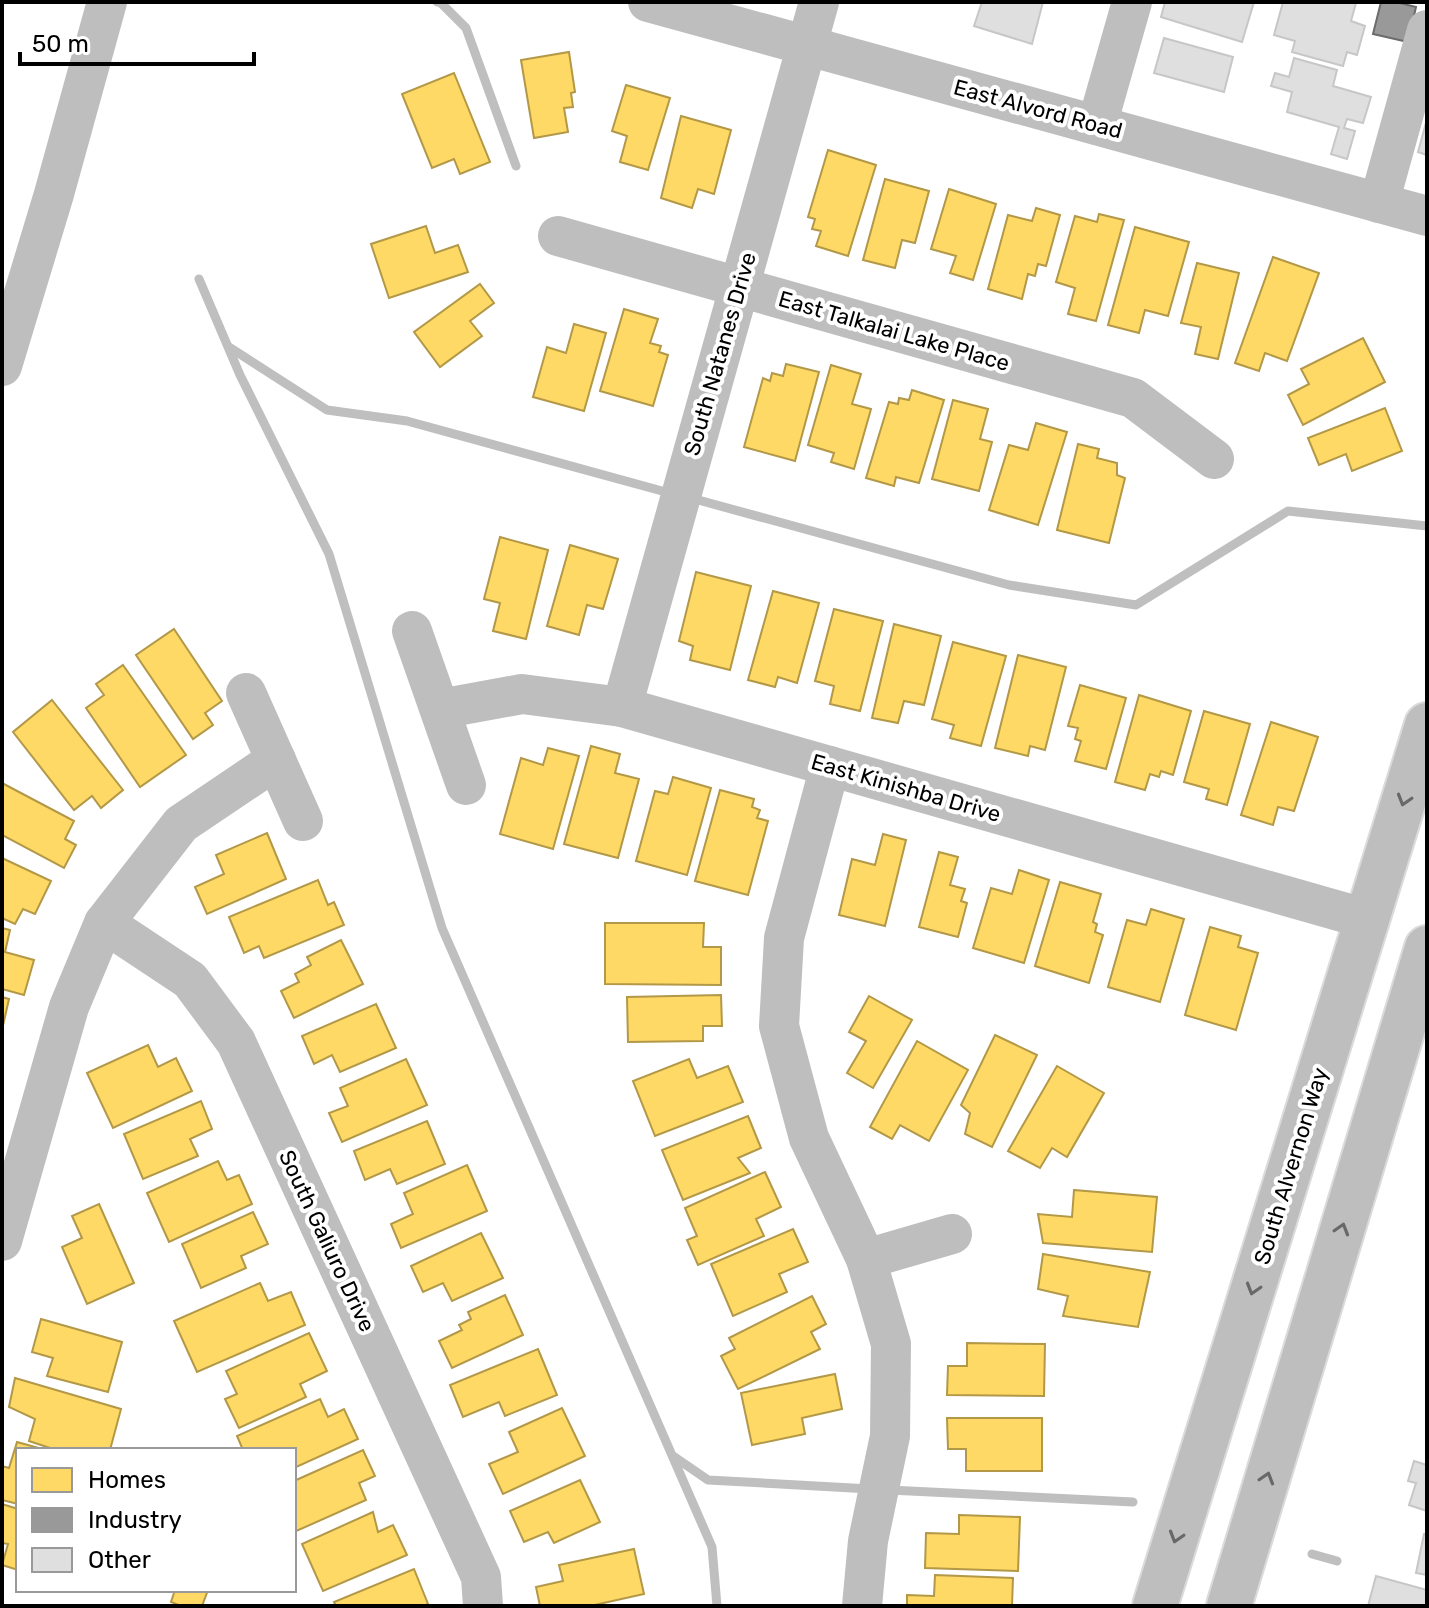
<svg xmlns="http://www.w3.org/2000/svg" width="1429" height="1608" viewBox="0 0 1429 1608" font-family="Rubik,sans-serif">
	<rect width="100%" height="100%" fill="#fff"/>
	<g fill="#ffd966" stroke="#b29847" stroke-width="2">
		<polygon points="569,52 575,92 571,93 573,107 564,108 568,132 534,138 521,60"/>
		<polygon points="454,73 490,162 460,174 454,159 432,168 402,94"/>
		<polygon points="626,85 670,98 648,170 620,162 627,136 612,131"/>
		<polygon points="681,116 731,130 714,194 698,189 692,208 661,198"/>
		<polygon points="828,150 876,165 848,256 816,246 821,231 812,229 815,219 808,217"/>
		<polygon points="885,179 929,191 915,243 902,240 895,268 863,260"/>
		<polygon points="949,189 996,204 973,280 950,273 956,256 931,249"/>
		<polygon points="1036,208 1060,215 1046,266 1038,264 1035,276 1028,274 1022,299 988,289 1008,215 1032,221"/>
		<polygon points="1099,214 1124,220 1096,321 1068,314 1075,288 1056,282 1075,216 1097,222"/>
		<polygon points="426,226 435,253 458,245 468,272 389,298 371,244"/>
		<polygon points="1135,227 1189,242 1168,316 1145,310 1139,333 1108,325"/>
		<polygon points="1273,257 1319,273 1287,361 1265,353 1259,371 1235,363"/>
		<polygon points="1197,263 1239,273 1218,359 1195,354 1201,327 1181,323"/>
		<polygon points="480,284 494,303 470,321 482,336 440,367 414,332"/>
		<polygon points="624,309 658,319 650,343 661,346 659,352 668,355 653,406 600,391"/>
		<polygon points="574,324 606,333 584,411 533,397 547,347 566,353"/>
		<polygon points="1363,338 1385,382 1303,425 1288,395 1309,384 1301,369"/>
		<polygon points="786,364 819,372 795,461 744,447 763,378 770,381 772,373 783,376"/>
		<polygon points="831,365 861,374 852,404 871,409 854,469 831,462 834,453 808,445"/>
		<polygon points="912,390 944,400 919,483 896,477 894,486 866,478 889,402 898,404 899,398 909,400"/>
		<polygon points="953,400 988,409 980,439 992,442 979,491 932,479"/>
		<polygon points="1385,408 1402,451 1352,471 1346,454 1319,465 1308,438"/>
		<polygon points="1036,423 1067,432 1038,525 989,510 1009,445 1028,450"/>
		<polygon points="1078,444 1099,449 1097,458 1117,463 1117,475 1125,478 1109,543 1057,530"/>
		<polygon points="500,537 548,550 526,639 493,631 500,603 484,599"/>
		<polygon points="570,545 618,559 603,609 587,605 579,635 547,626"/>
		<polygon points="696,572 751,586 730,670 690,660 693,646 679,641"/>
		<polygon points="773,591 819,603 797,683 778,677 775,687 748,680"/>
		<polygon points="834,609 883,621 860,711 830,704 834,686 815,681"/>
		<polygon points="894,624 941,636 924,705 904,701 898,723 872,718"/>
		<polygon points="174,629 222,701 205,713 213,725 193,739 136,655"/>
		<polygon points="953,642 1006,656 981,746 950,738 954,725 932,719"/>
		<polygon points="1018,655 1066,667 1045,750 1030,746 1028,756 995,748"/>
		<polygon points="123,665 186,755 140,787 86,708 104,695 96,684"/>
		<polygon points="1080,685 1126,698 1106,769 1075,761 1081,741 1075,739 1078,728 1068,726"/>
		<polygon points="1139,695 1191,711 1173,775 1161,771 1159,777 1150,774 1145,790 1115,782"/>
		<polygon points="52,700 123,790 101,808 92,796 74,810 13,732"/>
		<polygon points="1204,711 1250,724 1227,805 1206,799 1209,789 1184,782"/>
		<polygon points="1271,722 1318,737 1294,811 1278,807 1273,825 1241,815"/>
		<polygon points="591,746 620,754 615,773 639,779 618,858 564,844"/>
		<polygon points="548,748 579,756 553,849 500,834 521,758 543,765"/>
		<polygon points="673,777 711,788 687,875 636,861 655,791 668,794"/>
		<polygon points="2,783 74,821 65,839 76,845 64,868 2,835"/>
		<polygon points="720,790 754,799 752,807 760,810 757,818 768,821 748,895 695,881"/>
		<polygon points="267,833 286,879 207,914 195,887 224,874 216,855"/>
		<polygon points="883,834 906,840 885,926 839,915 852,859 875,865"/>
		<polygon points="939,852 958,857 950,885 965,889 961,901 967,903 958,937 919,927"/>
		<polygon points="2,858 51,881 35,914 23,909 15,924 2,918"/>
		<polygon points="1019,870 1049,880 1024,963 973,948 991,888 1012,894"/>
		<polygon points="318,880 328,905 334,902 344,925 264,958 259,946 244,953 229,917"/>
		<polygon points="1060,882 1101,894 1093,922 1097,924 1095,932 1103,935 1089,983 1035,966"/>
		<polygon points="1151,909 1184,919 1160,1002 1108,987 1127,920 1146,925"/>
		<polygon points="605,923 704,923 703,947 721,947 721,985 605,984"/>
		<polygon points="1210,927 1241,936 1238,947 1258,953 1236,1030 1185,1015"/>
		<polygon points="2,928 10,930 5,952 34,960 24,995 2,989"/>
		<polygon points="341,940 363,984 294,1018 281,991 299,982 295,974 311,965 307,957"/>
		<polygon points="721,995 722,1026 703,1026 703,1041 628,1042 627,997"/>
		<polygon points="869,996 912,1020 873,1088 847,1073 866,1041 849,1032"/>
		<polygon points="2,997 9,999 2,1030"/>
		<polygon points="376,1004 396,1048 340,1072 332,1055 314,1064 302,1036"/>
		<polygon points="995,1035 1037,1055 992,1147 965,1134 970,1113 961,1105"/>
		<polygon points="917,1041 968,1070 929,1141 900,1125 892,1139 870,1127"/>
		<polygon points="148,1045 158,1067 176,1058 192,1091 113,1128 87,1073"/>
		<polygon points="406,1059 427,1105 342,1142 329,1113 348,1106 340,1088"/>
		<polygon points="689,1059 697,1078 728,1066 743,1102 655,1136 633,1081"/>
		<polygon points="1057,1066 1104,1093 1067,1157 1052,1148 1040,1168 1008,1151"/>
		<polygon points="201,1101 212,1129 190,1139 198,1156 143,1179 124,1134"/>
		<polygon points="748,1116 761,1148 738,1158 750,1173 683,1200 662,1150"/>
		<polygon points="427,1121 445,1164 397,1184 390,1169 365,1180 354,1151"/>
		<polygon points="218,1161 227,1180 239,1175 252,1204 169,1242 147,1193"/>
		<polygon points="467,1165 487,1211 401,1248 391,1224 413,1214 404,1193"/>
		<polygon points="765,1172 781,1207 756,1219 764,1236 698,1265 687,1240 697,1236 685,1208"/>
		<polygon points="1074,1190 1157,1197 1152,1252 1043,1243 1038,1214 1072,1217"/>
		<polygon points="99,1204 134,1283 87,1304 62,1247 82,1238 72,1216"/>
		<polygon points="253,1212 268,1244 241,1256 246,1268 201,1288 182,1244"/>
		<polygon points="793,1229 808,1262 779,1274 787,1292 733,1316 711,1264"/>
		<polygon points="481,1233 503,1278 452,1301 443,1283 423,1292 411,1266"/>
		<polygon points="1043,1254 1150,1272 1138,1327 1063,1316 1068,1296 1038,1289"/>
		<polygon points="260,1283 268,1301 291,1292 305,1325 197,1372 174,1321"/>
		<polygon points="505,1295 523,1335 452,1368 439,1341 462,1330 459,1325 471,1319 468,1312"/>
		<polygon points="812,1296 826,1324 811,1332 820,1349 738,1389 721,1356 735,1349 729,1338"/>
		<polygon points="41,1319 122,1342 108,1392 47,1376 53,1358 32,1352"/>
		<polygon points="309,1333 327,1371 300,1384 306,1397 239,1428 225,1399 237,1394 226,1371"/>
		<polygon points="967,1343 1045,1344 1044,1396 947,1395 948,1366 967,1366"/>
		<polygon points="538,1349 557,1395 505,1416 499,1402 463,1417 450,1385"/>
		<polygon points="835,1374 842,1409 802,1418 805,1434 752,1445 741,1393"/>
		<polygon points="15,1378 121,1409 110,1450 56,1450 29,1441 35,1419 9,1407"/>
		<polygon points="320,1399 328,1417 344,1409 358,1439 294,1468 294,1450 243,1450 237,1436"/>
		<polygon points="562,1408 585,1456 503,1494 489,1464 518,1452 509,1432"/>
		<polygon points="947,1418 1042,1418 1042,1471 966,1471 966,1449 948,1449"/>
		<polygon points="17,1442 46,1450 18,1450 18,1504 2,1500 2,1466 9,1468"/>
		<polygon points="363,1450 375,1476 359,1483 366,1500 294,1532 294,1481"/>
		<polygon points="580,1480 600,1522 554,1543 548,1532 524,1542 510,1511"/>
		<polygon points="2,1504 18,1509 18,1570 2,1565 8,1544 2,1543"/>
		<polygon points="373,1512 378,1532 393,1525 407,1555 323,1591 302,1544"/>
		<polygon points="959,1515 1020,1517 1018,1571 925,1568 926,1533 959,1534"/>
		<polygon points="634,1549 644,1594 590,1606 540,1606 536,1587 563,1581 559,1565"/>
		<polygon points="414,1569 428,1604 424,1606 336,1606 334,1602"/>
		<polygon points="935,1575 1013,1578 1012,1606 907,1606 907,1595 934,1596"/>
		<polygon points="175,1590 208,1590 202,1606 181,1606 171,1602"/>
	</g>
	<polygon fill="#999" stroke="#6b6b6b" stroke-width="2" points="1381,2 1396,2 1416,7 1408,42 1373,34"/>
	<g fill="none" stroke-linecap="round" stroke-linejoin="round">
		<g stroke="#bfbfbf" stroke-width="9">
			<polyline points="437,2 441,3 466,28 516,166"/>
			<polyline points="199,279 240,375 329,554 442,928 712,1547 717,1606"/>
			<polyline points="229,347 327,410 407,421 673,494"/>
			<polyline points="691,498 1009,585 1136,605 1288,511 1427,526"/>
			<polyline points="673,1456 708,1480 870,1489"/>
			<polyline points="889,1490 1133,1502"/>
			<polyline points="1312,1554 1337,1561"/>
		</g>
	</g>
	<g fill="#dfdfdf" stroke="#c7c7c7" stroke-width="2">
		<polygon points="982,2 1043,2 1032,44 974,26"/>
		<polygon points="1165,2 1254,2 1242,42 1161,17"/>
		<polygon points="1283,2 1356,3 1351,21 1365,26 1357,55 1347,52 1343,66 1292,52 1295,41 1274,35"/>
		<polygon points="1164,38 1233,57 1224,92 1154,73"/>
		<polygon points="1294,58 1337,70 1333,86 1371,97 1363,123 1347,119 1344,128 1355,131 1347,159 1331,154 1339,127 1287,112 1292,92 1271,86 1275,73 1289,77"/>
		<polygon points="1427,119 1427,155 1418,152"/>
		<polygon points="1414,1461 1427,1465 1427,1511 1409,1505 1416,1483 1408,1481"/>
		<polygon points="1424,1534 1427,1534 1427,1575 1416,1573"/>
		<polygon points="1376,1576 1427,1590 1427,1606 1368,1606"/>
	</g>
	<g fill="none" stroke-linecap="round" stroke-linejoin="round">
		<defs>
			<g id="major">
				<polyline points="1155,1606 1427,725"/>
				<polyline points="1229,1606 1427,948"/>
			</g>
		</defs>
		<use href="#major" stroke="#dbdbdb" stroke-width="48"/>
		<g stroke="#bebebe" stroke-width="40">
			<polyline points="648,2 1427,216"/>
			<polyline points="1097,125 1132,2"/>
			<polyline points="1379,203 1427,30"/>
			<polyline points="558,236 1133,398 1214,459"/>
			<polyline points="2,366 54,194 107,2"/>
			<polyline points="412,631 466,785"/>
			<polyline points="246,693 303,821"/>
			<polyline points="622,707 819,2"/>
			<polyline points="440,709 522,694 622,707 1367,919"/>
			<polyline points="830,766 784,938 779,1026 809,1138 866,1259 891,1344 890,1436 868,1541 862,1606"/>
			<polyline points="104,923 190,980 236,1042 481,1577 483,1606"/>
			<polyline points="2,1241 69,1007 104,923 181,824 276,760"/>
			<polyline points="866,1259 952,1234"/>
		</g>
		<use href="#major" stroke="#bebebe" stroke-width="44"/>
	</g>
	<defs><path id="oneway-chevron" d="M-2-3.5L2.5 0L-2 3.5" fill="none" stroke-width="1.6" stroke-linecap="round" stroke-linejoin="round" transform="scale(2)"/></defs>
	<g stroke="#686868">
		<use href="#oneway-chevron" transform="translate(1404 800) rotate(107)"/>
		<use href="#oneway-chevron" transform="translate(1342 1229) rotate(-73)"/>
		<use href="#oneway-chevron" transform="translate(1253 1289) rotate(107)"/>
		<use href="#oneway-chevron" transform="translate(1267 1478) rotate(-73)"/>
		<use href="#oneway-chevron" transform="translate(1176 1537) rotate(107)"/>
	</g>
	<g text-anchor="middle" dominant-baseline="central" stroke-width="8" stroke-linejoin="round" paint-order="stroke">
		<g font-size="22" fill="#000" stroke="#fff">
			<text transform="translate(1038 109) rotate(15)">East Alvord Road</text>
			<text transform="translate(894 331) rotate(16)">East Talkalai Lake Place</text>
			<text transform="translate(720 354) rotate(-74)">South Natanes Drive</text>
			<text transform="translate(906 788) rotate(16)">East Kinishba Drive</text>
			<text transform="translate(1291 1166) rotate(-73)">South Alvernon Way</text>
			<text transform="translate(327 1241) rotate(65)">South Galiuro Drive</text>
		</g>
	</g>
	<rect width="1429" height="1608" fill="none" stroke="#000000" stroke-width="8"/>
	<rect x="16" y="1448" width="280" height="144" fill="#ffffff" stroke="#999999" stroke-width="2"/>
	<rect x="32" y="1468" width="40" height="24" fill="#ffd966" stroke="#999999" stroke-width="2"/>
	<text x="88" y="1488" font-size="24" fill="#000000">Homes</text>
	<rect x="32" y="1508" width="40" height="24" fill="#999999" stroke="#999999" stroke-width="2"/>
	<text x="88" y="1528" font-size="24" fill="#000000">Industry</text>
	<rect x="32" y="1548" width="40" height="24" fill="#dfdfdf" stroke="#999999" stroke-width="2"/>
	<text x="88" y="1568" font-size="24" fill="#000000">Other</text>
	<path d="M20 52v12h234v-12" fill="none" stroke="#000000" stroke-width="4"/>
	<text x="32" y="52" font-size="24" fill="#000000" stroke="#ffffff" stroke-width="6" paint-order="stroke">50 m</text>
</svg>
